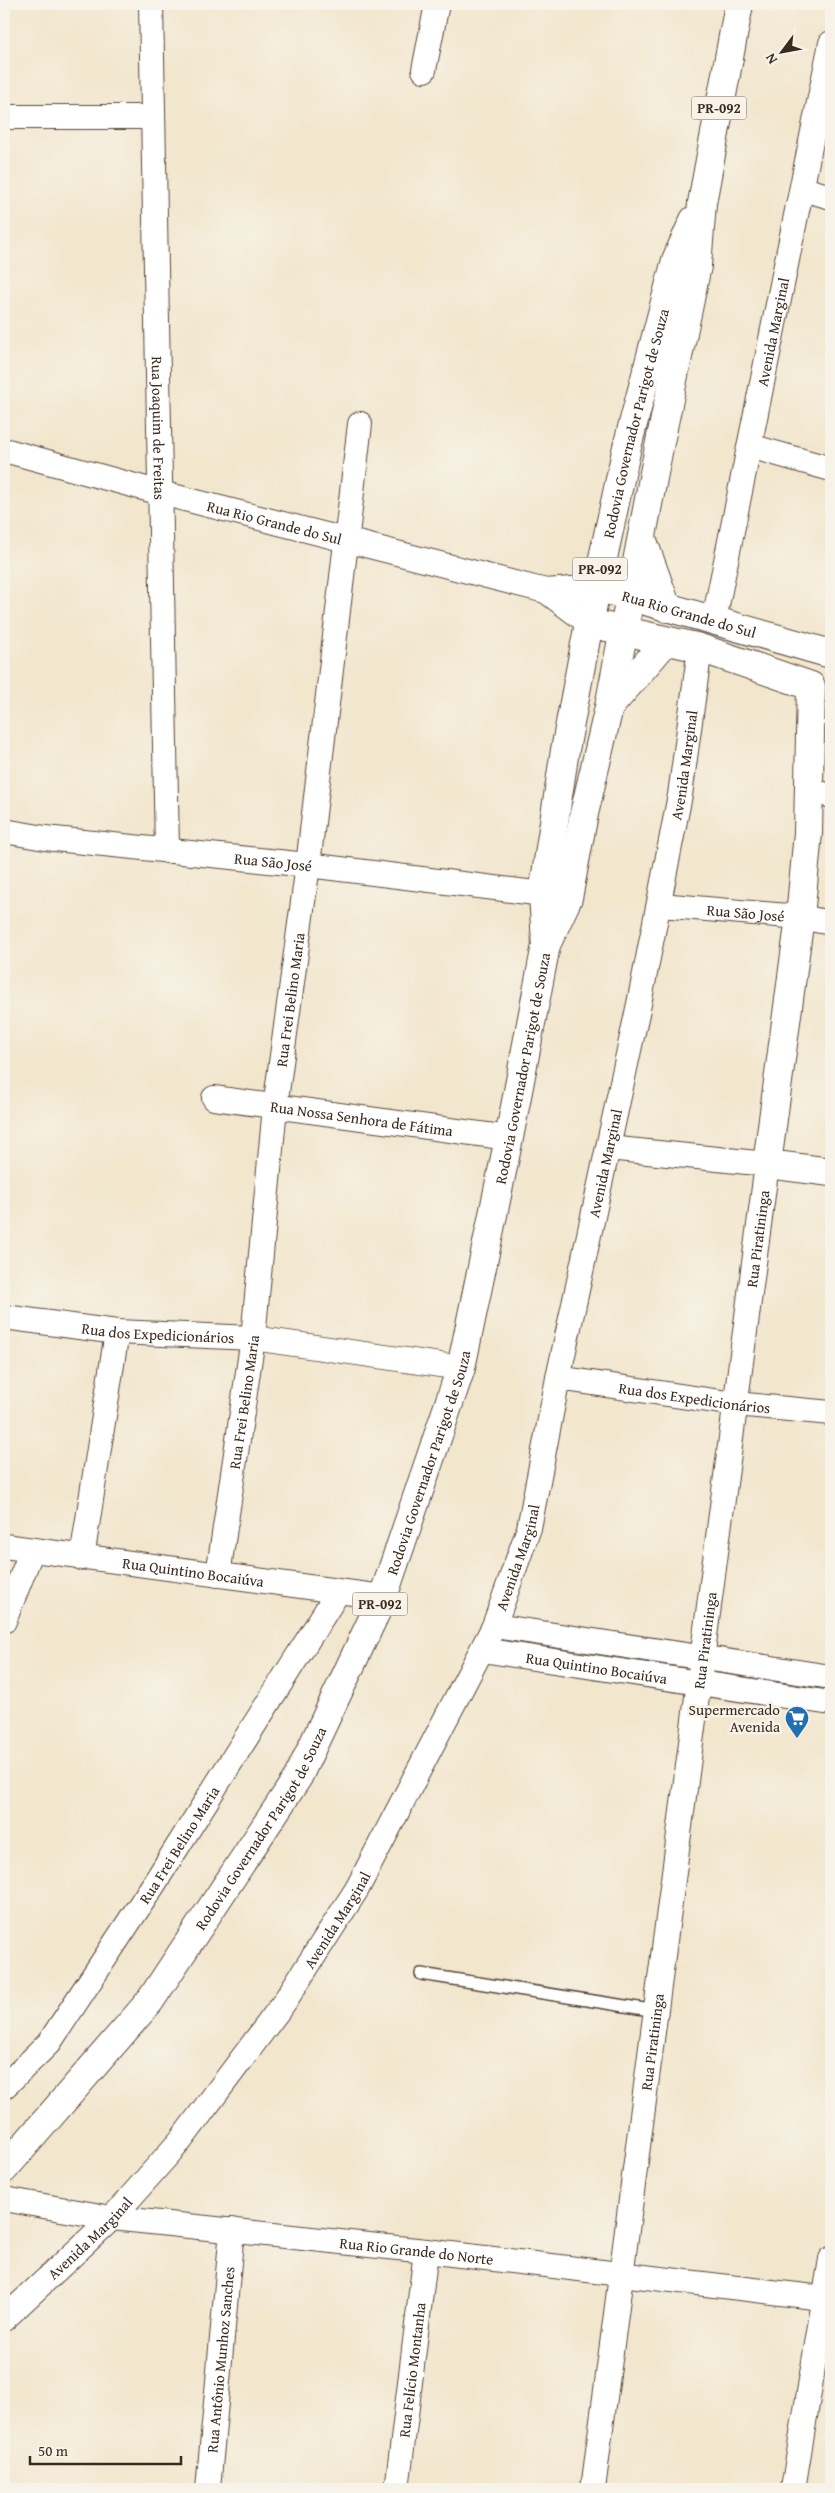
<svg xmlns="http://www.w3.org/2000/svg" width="835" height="2493" viewBox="0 0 835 2493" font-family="'Gentium Book Plus',serif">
	<rect width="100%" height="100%" fill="#f7f3e8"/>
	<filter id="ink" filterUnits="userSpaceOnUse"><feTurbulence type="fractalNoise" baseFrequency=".02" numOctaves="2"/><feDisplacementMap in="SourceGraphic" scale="10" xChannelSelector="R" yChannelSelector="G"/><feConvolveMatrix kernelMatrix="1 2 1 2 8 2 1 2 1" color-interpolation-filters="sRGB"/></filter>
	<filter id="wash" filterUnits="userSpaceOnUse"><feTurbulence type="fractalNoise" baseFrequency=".0096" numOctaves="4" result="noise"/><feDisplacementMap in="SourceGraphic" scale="20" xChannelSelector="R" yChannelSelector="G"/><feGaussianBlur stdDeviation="1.12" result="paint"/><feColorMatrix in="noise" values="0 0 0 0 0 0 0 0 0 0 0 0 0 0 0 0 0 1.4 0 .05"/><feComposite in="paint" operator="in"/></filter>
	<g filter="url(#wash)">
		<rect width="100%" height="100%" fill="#f2e6cd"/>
	</g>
	<g filter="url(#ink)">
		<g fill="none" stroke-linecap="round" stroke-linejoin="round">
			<defs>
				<polyline id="lane" points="421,1974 657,2011"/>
				<g id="street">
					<path id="s1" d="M151 4 167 851"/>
					<polyline points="424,70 437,4"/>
					<polyline points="4,117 153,117"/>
					<polyline points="803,189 831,197"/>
					<polyline points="750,446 831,469"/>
					<path id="s2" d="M4 450 161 493 546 591 597 587"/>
					<polyline points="546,591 589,623"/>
					<path id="s3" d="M714 620 831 43"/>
					<polyline points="809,790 831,796"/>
					<path id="s4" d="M4 831 45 838 308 865 543 894"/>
					<path id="s5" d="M660 905 800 917 831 923"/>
					<path id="s6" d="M214 1098 509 1138"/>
					<path id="s7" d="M4 1317 117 1332 253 1338 461 1368"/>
					<path id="s8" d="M558 1378 735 1404 831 1413"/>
					<path id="s9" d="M4 1546 383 1597"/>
					<polyline points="82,1558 117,1332"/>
					<path id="s10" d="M218 1575 253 1338 275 1107 308 865 360 424"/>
					<polyline points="4,1621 32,1550"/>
					<polyline points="494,1626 831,1677"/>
					<path id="s11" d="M482 1650 831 1703"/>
					<path id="s12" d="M4 2087 49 2043 154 1884 338 1592"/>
					<path id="s13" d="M4 2199 112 2218 426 2251 831 2299"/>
					<path id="s14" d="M4 2319 112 2218 181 2140 283 2004 357 1889 494 1626 529 1528 558 1378 639 1004 680 795 700 648"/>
					<path id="s15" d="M208 2489 232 2230"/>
					<path id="s16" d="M397 2489 426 2251"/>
					<path id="s17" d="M593 2489 767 1164 608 1148"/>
					<polyline points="793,2489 831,2259"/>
				</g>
				<g id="secondary">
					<path id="s18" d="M597 587 831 654"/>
					<polyline points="589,623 700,648 811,686 808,833 800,917 767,1164 831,1172"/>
				</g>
				<g id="primary">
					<polyline points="643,541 667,608"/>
					<polyline points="610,706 666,641"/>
					<path id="s19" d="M546 943 543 894 565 750 589 623 627 447 676 260 694 220"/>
					<path id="s20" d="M4 2169 150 2001 298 1777 383 1597 461 1368 509 1138 546 945 568 898 584 814 609 707 660 442 697 266 702 203 739 4"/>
				</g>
			</defs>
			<use href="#lane" stroke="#564638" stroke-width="14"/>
			<use href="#street" stroke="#564638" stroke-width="26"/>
			<use href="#secondary" stroke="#564638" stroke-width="30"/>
			<use href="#primary" stroke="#564638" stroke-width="30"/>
			<use href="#lane" stroke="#fff" stroke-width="11"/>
			<use href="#street" stroke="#fff" stroke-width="24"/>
			<use href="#secondary" stroke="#fff" stroke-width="28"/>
			<use href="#primary" stroke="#fff" stroke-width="28"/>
		</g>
	</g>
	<defs>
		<symbol id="supermarket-pin" viewBox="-11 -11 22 30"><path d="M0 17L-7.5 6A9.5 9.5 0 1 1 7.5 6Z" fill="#1f6fb2" stroke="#f7f3e8"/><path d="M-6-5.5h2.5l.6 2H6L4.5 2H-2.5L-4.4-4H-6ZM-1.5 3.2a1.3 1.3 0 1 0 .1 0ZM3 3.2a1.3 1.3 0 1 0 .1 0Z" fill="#fff"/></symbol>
	</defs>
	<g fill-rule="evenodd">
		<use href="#supermarket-pin" x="783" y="1704" width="28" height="38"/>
	</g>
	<g text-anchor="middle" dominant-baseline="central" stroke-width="5" stroke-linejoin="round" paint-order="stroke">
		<g fill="#f7f3e8" stroke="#73665b" stroke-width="1">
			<rect x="691.5" y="96.5" width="55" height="23" rx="4"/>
			<rect x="572.5" y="557.5" width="55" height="23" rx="4"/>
			<rect x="352.5" y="1592.5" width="55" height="23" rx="4"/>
		</g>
		<g font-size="14" font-weight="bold" fill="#3b2a1e">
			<text x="719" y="108">PR-092</text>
			<text x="600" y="569">PR-092</text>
			<text x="380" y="1604">PR-092</text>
		</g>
		<g font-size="15" fill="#3b2a1e" stroke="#f7f3e8">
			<text stroke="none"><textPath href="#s3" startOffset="294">Avenida Marginal</textPath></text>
			<text stroke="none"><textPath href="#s19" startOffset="529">Rodovia Governador Parigot de Souza</textPath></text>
			<text stroke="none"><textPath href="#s1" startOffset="424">Rua Joaquim de Freitas</textPath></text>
			<text stroke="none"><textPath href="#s2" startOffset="280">Rua Rio Grande do Sul</textPath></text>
			<text stroke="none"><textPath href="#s18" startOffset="96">Rua Rio Grande do Sul</textPath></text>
			<text stroke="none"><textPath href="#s14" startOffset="1738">Avenida Marginal</textPath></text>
			<text stroke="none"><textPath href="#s4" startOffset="271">Rua São José</textPath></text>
			<text stroke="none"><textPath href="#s5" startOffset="86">Rua São José</textPath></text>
			<text stroke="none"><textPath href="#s10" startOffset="580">Rua Frei Belino Maria</textPath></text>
			<text stroke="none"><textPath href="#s20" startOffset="1238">Rodovia Governador Parigot de Souza</textPath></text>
			<text stroke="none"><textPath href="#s6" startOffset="149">Rua Nossa Senhora de Fátima</textPath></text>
			<text stroke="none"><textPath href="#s14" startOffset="1332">Avenida Marginal</textPath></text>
			<text stroke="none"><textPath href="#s17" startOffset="1261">Rua Piratininga</textPath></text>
			<text stroke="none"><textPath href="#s7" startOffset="155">Rua dos Expedicionários</textPath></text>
			<text stroke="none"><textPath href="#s8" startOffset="138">Rua dos Expedicionários</textPath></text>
			<text stroke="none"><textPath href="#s10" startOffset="175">Rua Frei Belino Maria</textPath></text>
			<text stroke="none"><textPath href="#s20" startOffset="832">Rodovia Governador Parigot de Souza</textPath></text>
			<text stroke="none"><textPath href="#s14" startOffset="928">Avenida Marginal</textPath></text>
			<text stroke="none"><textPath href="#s9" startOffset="191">Rua Quintino Bocaiúva</textPath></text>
			<text stroke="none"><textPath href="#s17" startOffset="856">Rua Piratininga</textPath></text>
			<text stroke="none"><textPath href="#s11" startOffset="116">Rua Quintino Bocaiúva</textPath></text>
			<text stroke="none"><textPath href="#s20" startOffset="428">Rodovia Governador Parigot de Souza</textPath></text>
			<text stroke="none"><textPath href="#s12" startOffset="300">Rua Frei Belino Maria</textPath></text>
			<text stroke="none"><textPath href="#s14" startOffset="522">Avenida Marginal</textPath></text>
			<text stroke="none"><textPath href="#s17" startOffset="451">Rua Piratininga</textPath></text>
			<text stroke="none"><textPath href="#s14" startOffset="118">Avenida Marginal</textPath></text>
			<text stroke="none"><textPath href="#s13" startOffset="416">Rua Rio Grande do Norte</textPath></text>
			<text stroke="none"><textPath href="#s15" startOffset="130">Rua Antônio Munhoz Sanches</textPath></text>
			<text stroke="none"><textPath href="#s16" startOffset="120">Rua Felício Montanha</textPath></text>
		</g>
		<g font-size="15" fill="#3b2a1e" stroke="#f7f3e8" text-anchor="end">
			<text x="780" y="1709">Supermercado<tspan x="780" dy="17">Avenida</tspan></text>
		</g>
	</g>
	<rect width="835" height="2493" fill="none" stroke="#f7f3e8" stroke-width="20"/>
	<g transform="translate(782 52) rotate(238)" stroke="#f7f3e8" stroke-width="4" paint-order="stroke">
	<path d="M0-4L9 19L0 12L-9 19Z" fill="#3b2a1e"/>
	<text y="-8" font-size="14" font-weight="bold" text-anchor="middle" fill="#3b2a1e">N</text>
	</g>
	<path d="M30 2456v8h151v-8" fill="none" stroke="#3b2a1e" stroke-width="2.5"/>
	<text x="38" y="2456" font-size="15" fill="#3b2a1e" stroke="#f7f3e8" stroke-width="4" paint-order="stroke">50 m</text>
</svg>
